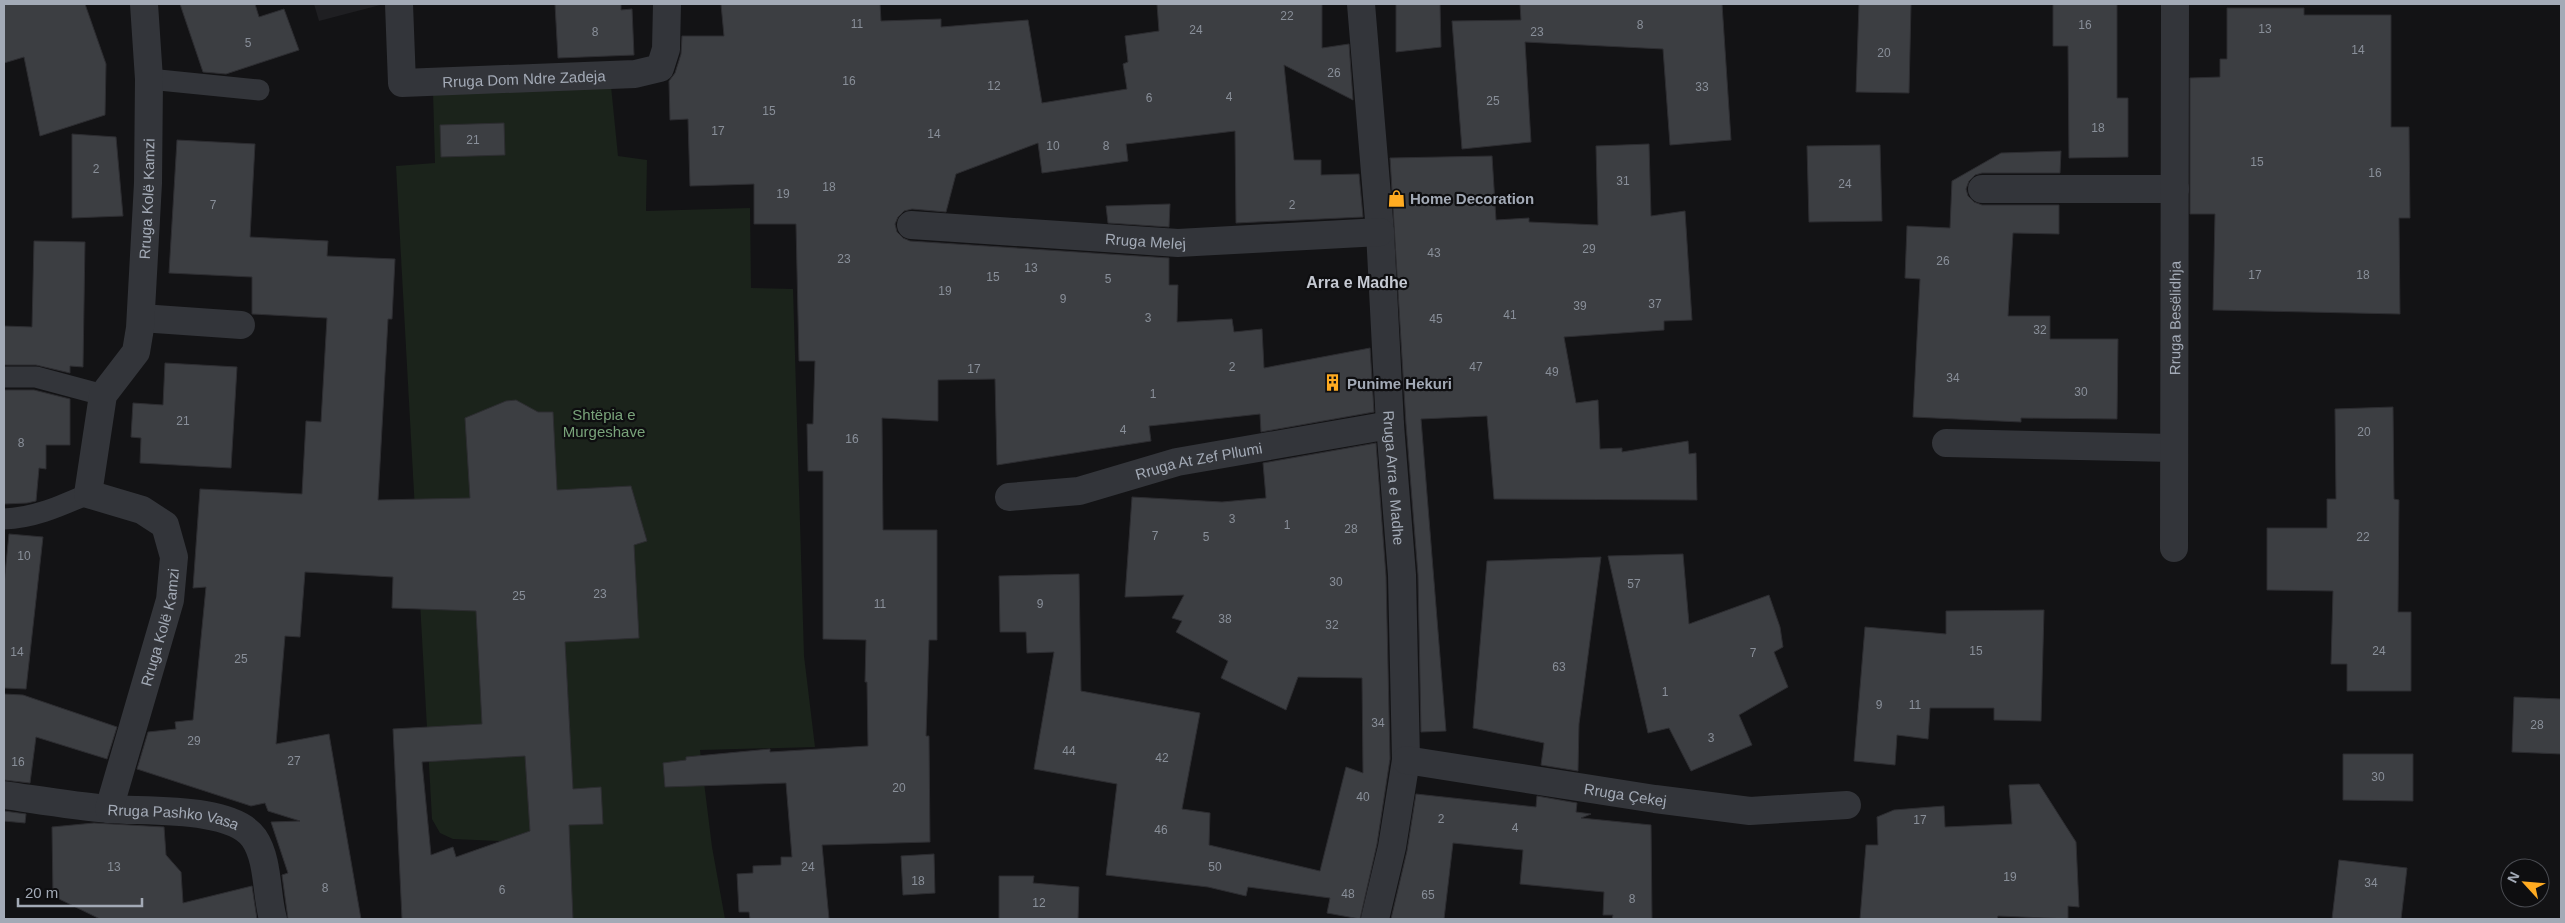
<svg xmlns="http://www.w3.org/2000/svg" width="2565" height="923" viewBox="0 0 2565 923" font-family="Arial,sans-serif">
	<rect width="100%" height="100%" fill="#131315"/>
	<polygon fill="#1f1f22" points="314,4 384,4 319,21"/>
	<polygon fill="#1b231b" points="611,86 618,156 647,160 646,211 750,208 751,288 793,289 804,656 815,747 700,750 712,847 725,919 573,919 570,853 565,844 453,839 440,833 432,819 396,166 435,163 433,92"/>
	<g fill="#3c3e42" stroke="#2d2d31" fill-rule="evenodd">
		<polygon points="4,4 85,4 106,64 105,115 40,136 24,57 4,63"/>
		<polygon points="180,4 255,4 259,17 284,9 299,50 226,74 203,72"/>
		<polygon points="555,4 621,4 621,10 632,9 634,55 558,58"/>
		<polygon points="721,4 880,4 881,21 941,19 941,27 1028,20 1042,103 1127,89 1123,64 1128,62 1125,36 1159,31 1157,4 1322,4 1322,48 1349,44 1353,100 1284,65 1294,160 1321,160 1321,175 1359,174 1363,217 1236,223 1235,131 1126,144 1128,161 1042,173 1038,143 956,174 946,212 912,209 904,211 898,217 895,224 897,232 903,238 910,241 1169,258 1169,285 1178,285 1177,322 1232,319 1234,332 1262,329 1264,368 1370,348 1374,412 1261,432 1260,414 1149,426 1151,441 997,465 995,379 938,380 938,421 882,418 883,530 937,530 937,640 929,640 926,736 929,736 930,842 822,845 829,919 750,919 749,912 739,912 737,874 753,873 753,866 781,865 781,857 792,857 786,783 665,787 663,763 686,760 686,757 770,749 770,752 868,746 867,682 865,682 866,640 823,639 823,471 808,471 807,424 813,424 815,361 799,361 796,224 754,224 754,184 690,186 688,119 670,120 669,81 675,73 681,54 682,36 724,36"/>
		<polygon points="1396,4 1440,4 1441,47 1396,52"/>
		<polygon points="1520,4 1722,4 1731,140 1670,145 1663,49 1525,42 1531,142 1462,149 1452,21 1521,20"/>
		<polygon points="1859,4 1911,4 1909,93 1856,92"/>
		<polygon points="2053,4 2117,4 2117,98 2128,98 2128,157 2069,158 2068,46 2053,46"/>
		<polygon points="2227,8 2304,8 2304,15 2391,15 2391,127 2409,127 2410,218 2399,218 2400,314 2213,310 2215,214 2190,214 2190,78 2220,77 2220,59 2227,59"/>
		<polygon points="504,123 505,155 441,157 440,125"/>
		<polygon points="72,134 116,137 123,216 72,218"/>
		<path d="M177 140 255 144 250 237 328 241 327 256 395 259 392 319H388L378 500 470 498 465 418 506 401 516 400 538 412H553L557 490 631 486 647 541 634 545 639 638 565 642 573 789 601 787 603 824 569 825 573 919H402L393 729 482 724 476 611 392 608 393 577 305 572 300 637 285 636 276 744 329 734 361 919H288L282 875 288 873 271 822 300 821 268 811 265 803 251 806 137 769 148 732 176 729 175 722 193 720 206 587 193 588 200 489 302 494 306 421 321 422 327 318 252 314V277L169 273ZM525 756 530 831 456 857 453 847 431 855 422 762Z"/>
		<polygon points="1649,144 1651,216 1685,211 1692,320 1664,321 1664,330 1564,337 1576,403 1598,400 1600,449 1622,448 1622,452 1688,441 1689,454 1696,453 1697,500 1494,499 1487,416 1421,419 1446,731 1421,732 1418,575 1406,424 1390,158 1492,156 1496,220 1529,218 1529,222 1598,225 1596,146"/>
		<polygon points="1880,145 1882,221 1809,222 1807,146"/>
		<polygon points="2061,151 2060,173 1982,173 1975,175 1969,181 1966,189 1968,196 1974,202 1982,205 2059,205 2059,234 2013,233 2008,316 2050,316 2050,339 2118,339 2117,419 2021,418 2021,422 1913,417 1920,279 1905,278 1907,226 1950,228 1952,181 2001,153"/>
		<polygon points="1170,204 1169,227 1108,223 1106,206"/>
		<polygon points="34,241 85,242 83,367 70,366 70,373 36,365 4,365 4,326 32,327"/>
		<polygon points="165,363 237,367 231,468 140,463 141,438 131,437 133,403 163,405"/>
		<polygon points="4,390 34,390 70,399 70,445 46,445 46,469 39,468 36,501 27,503 4,504"/>
		<polygon points="2393,407 2394,499 2399,500 2398,612 2411,612 2411,691 2347,691 2347,664 2331,664 2333,591 2267,590 2267,528 2327,528 2327,499 2336,499 2335,409"/>
		<polygon points="1376,443 1386,576 1390,759 1377,844 1360,919 1327,913 1330,898 1248,887 1246,896 1208,887 1106,875 1117,784 1034,769 1054,652 1027,653 1026,632 1000,632 999,576 1079,574 1081,691 1200,713 1182,809 1210,813 1209,845 1320,871 1346,767 1363,773 1362,678 1298,677 1286,710 1221,678 1228,661 1176,632 1182,621 1172,618 1184,595 1125,597 1132,497 1222,502 1266,498 1263,463"/>
		<polygon points="9,534 43,537 26,689 4,688 4,584"/>
		<polygon points="1683,554 1689,624 1769,595 1780,627 1783,647 1774,652 1788,687 1739,715 1752,745 1691,771 1669,728 1648,733 1608,556"/>
		<polygon points="1601,557 1579,724 1578,771 1541,765 1544,743 1473,728 1487,561"/>
		<polygon points="2044,610 2041,721 1994,720 1994,708 1930,708 1928,739 1897,735 1895,765 1854,761 1865,627 1946,634 1946,611"/>
		<polygon points="4,694 23,695 117,727 107,759 36,737 30,783 4,780"/>
		<polygon points="2514,697 2561,699 2561,754 2512,752"/>
		<polygon points="2343,754 2413,754 2413,801 2343,800"/>
		<polygon points="2039,784 2076,842 2079,907 2068,906 2068,919 1998,916 1997,919 1860,919 1866,845 1878,845 1877,817 1894,810 1944,806 1945,827 2012,824 2009,785"/>
		<polygon points="1416,794 1536,807 1537,796 1577,803 1576,812 1591,814 1581,818 1651,825 1652,919 1612,919 1613,915 1603,915 1604,892 1520,884 1523,850 1453,843 1444,919 1391,919 1407,851"/>
		<polygon points="4,811 26,814 25,823 4,821"/>
		<polygon points="94,823 164,827 166,855 181,872 183,903 252,886 257,919 100,919 53,896 52,827"/>
		<polygon points="934,854 935,893 903,895 901,856"/>
		<polygon points="2339,860 2407,868 2401,919 2332,919"/>
		<polygon points="999,876 1034,876 1033,883 1079,887 1078,919 999,919"/>
	</g>
	<g fill="none" stroke-linecap="round" stroke-linejoin="round">
		<g stroke="#33353a" stroke-width="21">
			<polyline points="149,79 259,90"/>
			<polyline points="4,377 36,377 103,395"/>
			<path d="M4 519C34 518 60 506 88 494"/>
		</g>
		<g stroke="#33353a" stroke-width="28">
			<path id="s1" d="M399 4 402 83 635 74 660 68 666 49 667 4"/>
			<path id="s2" d="M1361 4 1380 232 1390 425 1402 575 1406 760 1392 847 1375 919"/>
			<polyline points="1982,189 2175,189"/>
			<path id="s3" d="M911 225 1178 243 1380 232"/>
			<polyline points="141,318 241,325"/>
			<polyline points="1946,443 2174,448"/>
			<path id="s4" d="M1009 497 1079 491 1177 462 1390 425"/>
			<path id="s5" d="M2174 548 2175 4"/>
			<path id="s6" d="M1406 760 1655 799 1750 811 1847 805"/>
			<path id="s7" d="M4 795C39 800 74 806 109 809 145 812 232 806 254 838 269 860 266 895 273 919"/>
			<path id="s8" d="M109 809 170 600 174 557 165 525 142 510 88 494 103 395 136 352 140 328 148 183 149 79 144 4"/>
		</g>
	</g>
	<defs>
		<symbol id="shop-bare" viewBox="-9 -9 18 18"><path d="M-5-2.5h2.3a2.7 3.5 0 0 1 5.4 0H5L5.5 6h-11ZM-1.5-2.5h3a1.5 2.3 0 0 0-3 0Z" fill="#ffab21" stroke="#0e0e10" stroke-width="2.5" paint-order="stroke"/></symbol>
		<symbol id="building-bare" viewBox="-9 -9 18 18"><path d="M-4-6H4V6H1V3H-1V6H-4ZM-2.5-4.3h1.7v1.8h-1.7ZM.8-4.3h1.7v1.8H.8ZM-2.5-1h1.7V.8h-1.7ZM.8-1h1.7V.8H.8Z" fill="#ffab21" stroke="#0e0e10" stroke-width="2.5" paint-order="stroke"/></symbol>
	</defs>
	<g fill-rule="evenodd">
		<use href="#shop-bare" x="1384" y="186" width="25" height="25"/>
		<use href="#building-bare" x="1320" y="370" width="25" height="25"/>
	</g>
	<g text-anchor="middle" dominant-baseline="central" stroke-width="4.5" stroke-linejoin="round" paint-order="stroke">
		<g font-size="12" fill="#898f99">
			<text x="1287" y="16">22</text>
			<text x="857" y="24">11</text>
			<text x="1640" y="25">8</text>
			<text x="2085" y="25">16</text>
			<text x="2265" y="29">13</text>
			<text x="1196" y="30">24</text>
			<text x="595" y="32">8</text>
			<text x="1537" y="32">23</text>
			<text x="248" y="43">5</text>
			<text x="2358" y="50">14</text>
			<text x="1884" y="53">20</text>
			<text x="1334" y="73">26</text>
			<text x="849" y="81">16</text>
			<text x="994" y="86">12</text>
			<text x="1702" y="87">33</text>
			<text x="1229" y="97">4</text>
			<text x="1149" y="98">6</text>
			<text x="1493" y="101">25</text>
			<text x="769" y="111">15</text>
			<text x="2098" y="128">18</text>
			<text x="718" y="131">17</text>
			<text x="934" y="134">14</text>
			<text x="473" y="140">21</text>
			<text x="1053" y="146">10</text>
			<text x="1106" y="146">8</text>
			<text x="2257" y="162">15</text>
			<text x="96" y="169">2</text>
			<text x="2375" y="173">16</text>
			<text x="1623" y="181">31</text>
			<text x="1845" y="184">24</text>
			<text x="829" y="187">18</text>
			<text x="783" y="194">19</text>
			<text x="213" y="205">7</text>
			<text x="1292" y="205">2</text>
			<text x="1589" y="249">29</text>
			<text x="1434" y="253">43</text>
			<text x="844" y="259">23</text>
			<text x="1943" y="261">26</text>
			<text x="1031" y="268">13</text>
			<text x="2255" y="275">17</text>
			<text x="2363" y="275">18</text>
			<text x="993" y="277">15</text>
			<text x="1108" y="279">5</text>
			<text x="945" y="291">19</text>
			<text x="1063" y="299">9</text>
			<text x="1655" y="304">37</text>
			<text x="1580" y="306">39</text>
			<text x="1510" y="315">41</text>
			<text x="1148" y="318">3</text>
			<text x="1436" y="319">45</text>
			<text x="2040" y="330">32</text>
			<text x="1232" y="367">2</text>
			<text x="1476" y="367">47</text>
			<text x="974" y="369">17</text>
			<text x="1552" y="372">49</text>
			<text x="1953" y="378">34</text>
			<text x="2081" y="392">30</text>
			<text x="1153" y="394">1</text>
			<text x="183" y="421">21</text>
			<text x="1123" y="430">4</text>
			<text x="2364" y="432">20</text>
			<text x="852" y="439">16</text>
			<text x="21" y="443">8</text>
			<text x="1232" y="519">3</text>
			<text x="1287" y="525">1</text>
			<text x="1351" y="529">28</text>
			<text x="1155" y="536">7</text>
			<text x="1206" y="537">5</text>
			<text x="2363" y="537">22</text>
			<text x="24" y="556">10</text>
			<text x="1336" y="582">30</text>
			<text x="1634" y="584">57</text>
			<text x="600" y="594">23</text>
			<text x="519" y="596">25</text>
			<text x="880" y="604">11</text>
			<text x="1040" y="604">9</text>
			<text x="1225" y="619">38</text>
			<text x="1332" y="625">32</text>
			<text x="1976" y="651">15</text>
			<text x="2379" y="651">24</text>
			<text x="17" y="652">14</text>
			<text x="1753" y="653">7</text>
			<text x="241" y="659">25</text>
			<text x="1559" y="667">63</text>
			<text x="1665" y="692">1</text>
			<text x="1879" y="705">9</text>
			<text x="1915" y="705">11</text>
			<text x="1378" y="723">34</text>
			<text x="2537" y="725">28</text>
			<text x="1711" y="738">3</text>
			<text x="194" y="741">29</text>
			<text x="1069" y="751">44</text>
			<text x="1162" y="758">42</text>
			<text x="294" y="761">27</text>
			<text x="18" y="762">16</text>
			<text x="2378" y="777">30</text>
			<text x="899" y="788">20</text>
			<text x="1363" y="797">40</text>
			<text x="1441" y="819">2</text>
			<text x="1920" y="820">17</text>
			<text x="1515" y="828">4</text>
			<text x="1161" y="830">46</text>
			<text x="114" y="867">13</text>
			<text x="808" y="867">24</text>
			<text x="1215" y="867">50</text>
			<text x="2010" y="877">19</text>
			<text x="918" y="881">18</text>
			<text x="2371" y="883">34</text>
			<text x="325" y="888">8</text>
			<text x="502" y="890">6</text>
			<text x="1348" y="894">48</text>
			<text x="1428" y="895">65</text>
			<text x="1632" y="899">8</text>
			<text x="1039" y="903">12</text>
		</g>
		<g font-size="15" fill="#a3aab6" stroke="#0e0e10">
			<text stroke="none"><textPath href="#s1" startOffset="201">Rruga Dom Ndre Zadeja</textPath></text>
			<text stroke="none"><textPath href="#s8" startOffset="686">Rruga Kolë Kamzi</textPath></text>
			<text stroke="none"><textPath href="#s3" startOffset="235">Rruga Melej</textPath></text>
			<text stroke="none"><textPath href="#s5" startOffset="230">Rruga Besëlidhja</textPath></text>
			<text stroke="none"><textPath href="#s4" startOffset="194">Rruga At Zef Pllumi</textPath></text>
			<text stroke="none"><textPath href="#s2" startOffset="475">Rruga Arra e Madhe</textPath></text>
			<text stroke="none"><textPath href="#s8" startOffset="189">Rruga Kolë Kamzi</textPath></text>
			<text stroke="none"><textPath href="#s6" startOffset="222">Rruga Çekej</textPath></text>
			<text stroke="none"><textPath href="#s7" startOffset="171">Rruga Pashko Vasa</textPath></text>
		</g>
		<g font-size="15" font-weight="bold" fill="#a3aab6" stroke="#0e0e10" text-anchor="start">
			<text x="1410" y="198">Home Decoration</text>
			<text x="1347" y="383">Punime Hekuri</text>
		</g>
		<g font-size="15" fill="#79a37a" stroke="#0e0e10">
			<text x="604" y="414">Shtëpia e<tspan x="604" dy="17">Murgeshave</tspan></text>
		</g>
		<g font-size="16" font-weight="bold" fill="#c5c9d2" stroke="#0e0e10">
			<text x="1357" y="282">Arra e Madhe</text>
		</g>
	</g>
	<rect width="2565" height="923" fill="none" stroke="#a3aab6" stroke-width="10"/>
	<g transform="translate(2525 883) rotate(296)"><circle r="24" fill="#0e0e10" stroke="#4a4c52"/>
	<path d="M0-4L9 19L0 12L-9 19Z" fill="#ffab21"/>
	<text y="-8" font-size="14" font-weight="bold" text-anchor="middle" fill="#a3aab6">N</text>
	</g>
	<path d="M18 898v8h124v-8" fill="none" stroke="#a3aab6" stroke-width="2.5"/>
	<text x="25" y="898" font-size="15" fill="#a3aab6" stroke="#0e0e10" stroke-width="4" paint-order="stroke">20 m</text>
</svg>
